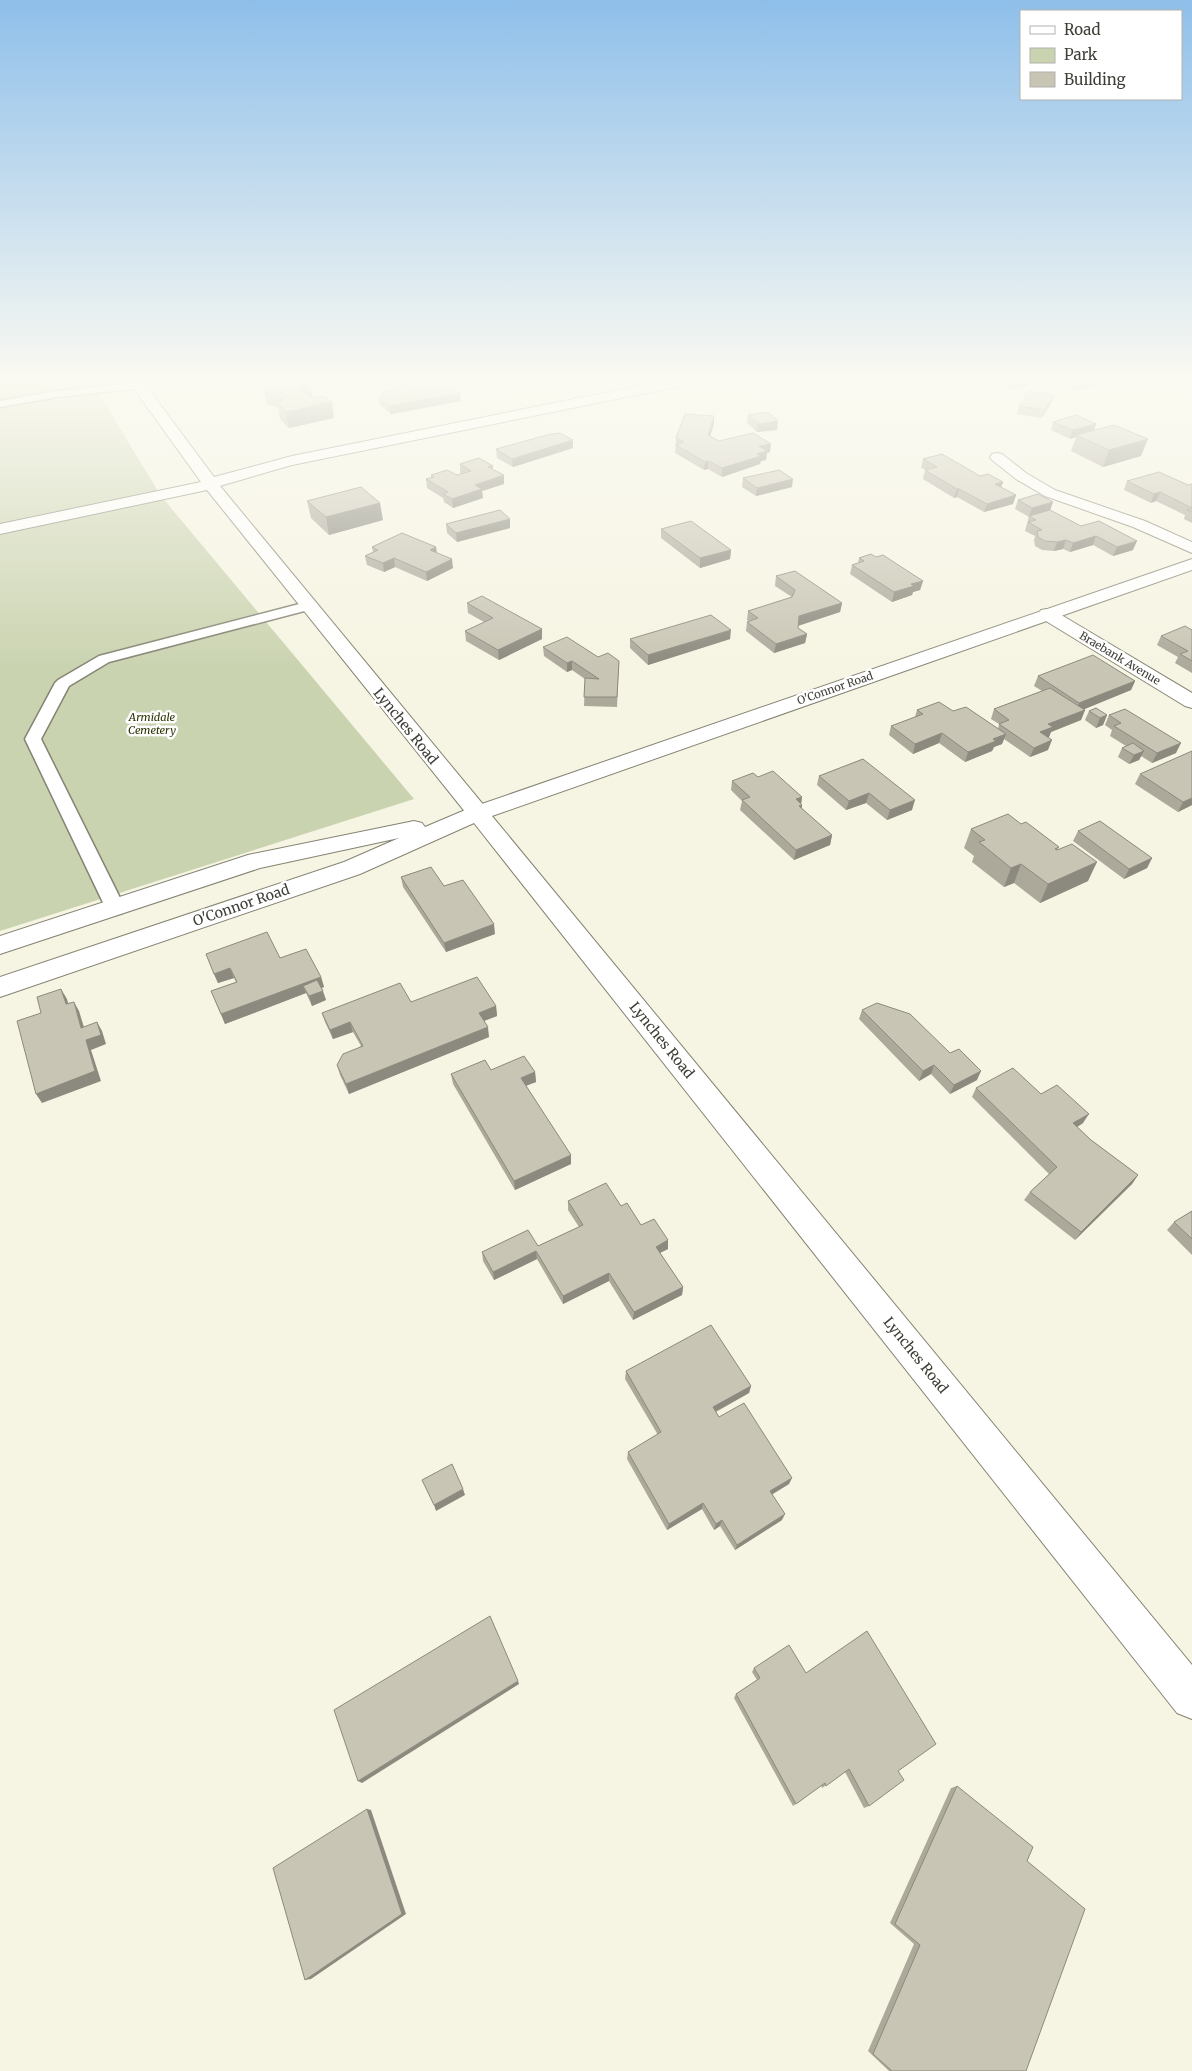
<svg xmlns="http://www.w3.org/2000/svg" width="1192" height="2071" viewBox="0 0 1192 2071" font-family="Merriweather,serif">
	<rect width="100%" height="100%" fill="#f6f4e2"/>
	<polygon fill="#cad3b0" points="0,379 90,379 161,496 414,799 0,931"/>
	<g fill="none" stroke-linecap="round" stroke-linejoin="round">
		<defs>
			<g id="lane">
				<polygon points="139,383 144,386 143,388 57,397 0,407 0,401 57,391"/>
				<polygon points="307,602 314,606 312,609 109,662 69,686 41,739 125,908 122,913 115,915 108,913 25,739 55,683 58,680 99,656"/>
			</g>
			<g id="street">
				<polygon points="127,379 141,379 214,477 292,456 579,398 675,379 702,379 695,383 292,465 220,486 486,808 489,813 486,818 478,820 470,818 207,490 0,534 0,524 201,482"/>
				<polygon points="997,453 1002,454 1026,473 1055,490 1145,521 1192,542 1192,553 1133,527 1045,496 1016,479 992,460 990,457 992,454"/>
				<polygon points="1047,609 1053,610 1192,693 1192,708 1185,706 1041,618 1038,614 1041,610"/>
			</g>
			<polygon id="secondary" points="1192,559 1192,570 492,816 1192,1665 1192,1719 1177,1713 474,823 360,874 0,997 0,977 344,862 399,838 260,868 0,954 0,936 248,855 414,821 422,823 425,827 470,808"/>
		</defs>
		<use href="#lane" stroke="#858373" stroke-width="3"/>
		<use href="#street" stroke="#858373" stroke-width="2"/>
		<use href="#secondary" stroke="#858373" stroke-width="2"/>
		<use href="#lane" fill="#fff" fill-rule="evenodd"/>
		<use href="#street" fill="#fff" fill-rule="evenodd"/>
		<use href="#secondary" fill="#fff" fill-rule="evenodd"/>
	</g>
	<g fill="#aca99b">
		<polygon points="988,379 1033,379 1031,385 1012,389"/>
		<polygon points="1049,379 1096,379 1094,386 1077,391"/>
		<polygon points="310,383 313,398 334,418 289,428 280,419 278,407 267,405 264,390"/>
		<polygon points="393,387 432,388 461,401 391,414 380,405 379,397 381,396 381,392 394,390"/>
		<polygon points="1051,403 1042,418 1017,414 1019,406"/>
		<polygon points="748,415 777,430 757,432 747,423"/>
		<polygon points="714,416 714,424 710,436 719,441 770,452 767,453 766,460 761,461 760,464 722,477 708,469 704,470 675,453 676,438"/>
		<polygon points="1053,422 1096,424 1094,430 1141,456 1103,467 1071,451 1076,437 1070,439 1051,430"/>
		<polygon points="573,440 573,448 513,467 497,458 496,449"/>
		<polygon points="923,459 980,476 1003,482 1001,488 1016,495 1013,504 984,512 957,497 954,498 923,479 925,470 926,470 921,468"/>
		<polygon points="460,464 493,466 493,470 504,484 482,491 483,498 453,508 444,502 443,498 427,488 426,479 431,478 431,475 457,475 462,474 460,473"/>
		<polygon points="743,478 792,487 756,496 742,487"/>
		<polygon points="1127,481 1188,485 1192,484 1192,523 1184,519 1185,515 1156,501 1151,503 1124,490"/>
		<polygon points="1018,500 1053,502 1050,510 1029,517 1015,509"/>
		<polygon points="307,501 383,520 329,535 311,518"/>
		<polygon points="1029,516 1081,526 1133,550 1113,556 1093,545 1070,552 1063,549 1054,551 1042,550 1035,546 1034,540 1035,536 1025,531"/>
		<polygon points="446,524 510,528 457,542 447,533"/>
		<polygon points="661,529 731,550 730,559 700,568 661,538"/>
		<polygon points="372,547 436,547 437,553 453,568 427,581 395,567 384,572 367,565 365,556 373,552"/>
		<polygon points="876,557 923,581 920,590 913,592 912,595 892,602 850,574 852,565 858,563 859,558"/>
		<polygon points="776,576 842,603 840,612 798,625 798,628 807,634 805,643 774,653 746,631 747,622 749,621 747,620 748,611 792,597 775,586"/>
		<polygon points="467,603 542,629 542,639 499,660 466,641 465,631 484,622 468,613"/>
		<polygon points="1192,630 1192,673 1175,663 1178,657 1157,645 1161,636"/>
		<polygon points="630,639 730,639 648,665 630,648"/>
		<polygon points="543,647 619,661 617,707 584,706 585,679 572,670 567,672 544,656"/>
		<polygon points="1038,676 1135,681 1131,690 1084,709 1085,710 1081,720 1051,732 1049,737 1048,737 1048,750 1030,757 1004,739 1002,744 994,747 992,751 965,762 939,743 913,754 889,735 891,726 915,717 917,710 953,711 998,729 999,724 991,719 994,709 1042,691 1034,686"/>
		<polygon points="1089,711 1107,715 1103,725 1096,728 1085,720"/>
		<polygon points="1109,715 1176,753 1152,763 1141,756 1139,760 1129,764 1118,757 1122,748 1126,746 1110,736 1112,730 1105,725"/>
		<polygon points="863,759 912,810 887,820 866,803 846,810 817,785 819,776"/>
		<polygon points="1140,774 1192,805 1178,812 1135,784"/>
		<polygon points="758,777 802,797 801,804 802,805 802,809 832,835 830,845 794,860 740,810 742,801 731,790 732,781"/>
		<polygon points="1021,824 1059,847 1057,850 1088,881 1040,903 1014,883 1004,887 972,862 974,856 964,848 971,829"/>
		<polygon points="1078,831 1152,858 1147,868 1124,879 1073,841"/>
		<polygon points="401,877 495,934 446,952 403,887"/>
		<polygon points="206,954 280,958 321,977 324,987 321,988 326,1000 312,1006 306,993 225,1024 211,991 236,982 234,978 218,983"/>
		<polygon points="411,1002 496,1006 497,1016 484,1021 489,1037 349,1094 340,1075 337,1065 361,1046 353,1032 333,1039 325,1022 322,1013"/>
		<polygon points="862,1010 950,1053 977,1080 950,1094 931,1074 919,1081 859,1019"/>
		<polygon points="491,1070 535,1072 536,1082 526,1086 571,1164 515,1190 453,1084 451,1074"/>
		<polygon points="976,1088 1041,1094 1083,1123 1077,1127 1091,1140 1138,1175 1132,1184 1075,1240 1024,1200 1030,1192 1049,1174 972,1097"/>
		<polygon points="568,1201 621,1206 641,1225 668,1240 668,1249 660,1253 683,1287 682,1295 633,1320 609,1281 563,1304 537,1259 494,1280 483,1261 482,1252 538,1246 579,1227 568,1210"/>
		<polygon points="1192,1211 1192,1255 1167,1230 1174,1222"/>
		<polygon points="626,1371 751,1386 749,1393 716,1412 719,1417 789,1484 772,1494 782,1520 735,1550 720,1526 714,1530 702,1509 667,1530 627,1459 628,1452 658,1435 625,1379"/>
		<polygon points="754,1668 806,1673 898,1771 869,1806 864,1808 845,1772 822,1788 821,1785 793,1806 734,1698 736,1694 757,1680 752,1672"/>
		<polygon points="957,1786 1027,1861 1026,2071 889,2071 868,2051 914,1944 890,1923 951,1788"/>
	</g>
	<g fill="#8c8a7e">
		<polygon points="1024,379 1033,379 1031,385 1012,389 1014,382"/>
		<polygon points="1096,379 1094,386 1077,391 1079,383"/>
		<polygon points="310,383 313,399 300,401 297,386"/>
		<polygon points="460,393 461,401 391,414 390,406"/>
		<polygon points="1054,395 1051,403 1042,418 1045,410"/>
		<polygon points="332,402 334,418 289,428 286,412"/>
		<polygon points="714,416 714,424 708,443 708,435"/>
		<polygon points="778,421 777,430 757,432 758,424"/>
		<polygon points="1096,424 1093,432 1076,435 1076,437 1070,439 1072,430"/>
		<polygon points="1148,439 1141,456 1103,467 1109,450"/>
		<polygon points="573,440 573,448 513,467 512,459"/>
		<polygon points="771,444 770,452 767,453 766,460 761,461 760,464 722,477 722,468 759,446"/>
		<polygon points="708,461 708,469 704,470 705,462"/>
		<polygon points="504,475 504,484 482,491 483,498 453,508 452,499 475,485"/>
		<polygon points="793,479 792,487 756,496 757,488"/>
		<polygon points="1003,482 1000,490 995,484"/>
		<polygon points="957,489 959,489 957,497 954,498"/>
		<polygon points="1160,492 1156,501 1151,503 1154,494"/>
		<polygon points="1016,495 1013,504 984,512 987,504"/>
		<polygon points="1053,502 1050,510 1029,517 1032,508"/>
		<polygon points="380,503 383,520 329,535 326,517"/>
		<polygon points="510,519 510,528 457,542 456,533"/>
		<polygon points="1096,536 1093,545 1070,552 1073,543"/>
		<polygon points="1066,540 1063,549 1054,551 1057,542"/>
		<polygon points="1137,541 1133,550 1113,556 1117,547"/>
		<polygon points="436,547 437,556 430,550"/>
		<polygon points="731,550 730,559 700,568 700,558"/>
		<polygon points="394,558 395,567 384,572 383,563"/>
		<polygon points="452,559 453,568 427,581 426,572"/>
		<polygon points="923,581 920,590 913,592 912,595 892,602 894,592 911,584"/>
		<polygon points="842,603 840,612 798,626 799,616"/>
		<polygon points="542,629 542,639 499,660 498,650"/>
		<polygon points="731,630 730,639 648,665 648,655"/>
		<polygon points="807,634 805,643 774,653 776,644"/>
		<polygon points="572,661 572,670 567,672 567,663"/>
		<polygon points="1135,681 1131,690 1075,713 1079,703"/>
		<polygon points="1085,710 1081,720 1051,732 1049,737 1036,742 1040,732 1048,724"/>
		<polygon points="1107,715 1103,725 1096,728 1100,718"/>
		<polygon points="942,733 939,743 913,754 915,744"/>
		<polygon points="1006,734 1002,744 994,747 992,751 965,762 968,752 993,739"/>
		<polygon points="1052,740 1048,750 1030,757 1034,748"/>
		<polygon points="1181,743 1176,753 1152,763 1157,753"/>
		<polygon points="1144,751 1139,760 1129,764 1134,755"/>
		<polygon points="869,793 866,803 846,810 849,801"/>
		<polygon points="802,797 801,805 802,805 800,814 796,799"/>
		<polygon points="1192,798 1192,805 1178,812 1183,802"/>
		<polygon points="915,800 912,810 887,820 890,810"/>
		<polygon points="832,835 830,845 794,860 796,850"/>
		<polygon points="1152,858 1147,868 1124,879 1129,869"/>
		<polygon points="1097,862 1088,881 1040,903 1048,884"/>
		<polygon points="1021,864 1014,883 1004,887 1011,868"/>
		<polygon points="494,924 495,934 446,952 444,943"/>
		<polygon points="230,968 234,978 218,983 214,974"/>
		<polygon points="321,977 324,987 307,993 303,986 306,993 225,1024 221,1014"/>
		<polygon points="61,989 67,999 71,1014 66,1004"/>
		<polygon points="323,991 326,1000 312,1006 309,996"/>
		<polygon points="74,1002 79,1011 87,1037 81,1028"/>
		<polygon points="496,1006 497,1016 481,1022 479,1013"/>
		<polygon points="97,1022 102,1031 106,1044 91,1050 101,1081 42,1103 36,1094 86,1040"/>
		<polygon points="350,1022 353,1032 333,1039 330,1030"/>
		<polygon points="488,1027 489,1037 349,1094 346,1084"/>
		<polygon points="934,1065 931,1074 919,1081 923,1071"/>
		<polygon points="981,1071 977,1080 950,1094 954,1085"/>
		<polygon points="535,1072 536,1082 522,1087 521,1078"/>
		<polygon points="1089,1114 1083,1123 1068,1133 1073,1123"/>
		<polygon points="571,1155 571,1164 515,1190 514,1181"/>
		<polygon points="1138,1175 1132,1184 1075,1240 1081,1232"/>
		<polygon points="668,1240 668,1249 655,1255 656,1247"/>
		<polygon points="536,1251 537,1259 494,1280 493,1272"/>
		<polygon points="609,1273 609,1281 563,1304 563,1296"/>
		<polygon points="683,1287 682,1295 633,1320 634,1312"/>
		<polygon points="751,1386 749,1393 711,1414 713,1407"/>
		<polygon points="792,1478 789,1484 768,1497 770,1491"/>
		<polygon points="463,1489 465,1495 436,1511 434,1505"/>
		<polygon points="703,1503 702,1509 667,1530 669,1524"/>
		<polygon points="785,1514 782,1520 735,1550 737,1545"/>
		<polygon points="722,1520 720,1526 714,1530 716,1524"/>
		<polygon points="518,1681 519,1684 362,1783 358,1781"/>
		<polygon points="367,1809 371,1810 406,1914 311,1979 305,1980"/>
	</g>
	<g fill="#c8c5b4" stroke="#8c8a7e">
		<polygon points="300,379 305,379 310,383 297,386 311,398 324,396 332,402 286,412 277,403 288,397 284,393 264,390 274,384"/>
		<polygon points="1008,379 1024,379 1014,382"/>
		<polygon points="1070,379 1095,379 1079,383"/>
		<polygon points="423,381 432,388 450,385 460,393 390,406 379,397 385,396 381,392 397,389 393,387"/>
		<polygon points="1029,391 1054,395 1045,410 1019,406"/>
		<polygon points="768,412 778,421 758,424 748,415"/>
		<polygon points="685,414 714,416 708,435 719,441 753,433 771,444 759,446 767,451 757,454 761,456 722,468 708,461 705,462 676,445 684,442 676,438"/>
		<polygon points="1076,415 1096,424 1072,430 1053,422"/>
		<polygon points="1114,425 1148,439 1109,450 1076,435"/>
		<polygon points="560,433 573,440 512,459 496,449 551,434"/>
		<polygon points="942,454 980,476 988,474 1003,482 995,484 1016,495 987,504 959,489 957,489 925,470 937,467 923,459"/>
		<polygon points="479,458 493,466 488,467 504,475 475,485 482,489 452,499 443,494 448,492 426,479 434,477 431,475 447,470 457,475 471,471 460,464"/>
		<polygon points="779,470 793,479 757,488 743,478"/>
		<polygon points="1159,472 1188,485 1192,484 1192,508 1160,492 1154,494 1127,481"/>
		<polygon points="361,487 380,503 326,517 307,501"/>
		<polygon points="1038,494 1053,502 1032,508 1018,500"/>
		<polygon points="1192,509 1192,512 1187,510"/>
		<polygon points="500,510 510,519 456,533 446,524"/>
		<polygon points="1050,510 1081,526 1099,521 1137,541 1117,547 1096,536 1073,543 1066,540 1057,542 1045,541 1038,537 1037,531 1042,530 1028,522 1036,520 1029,516"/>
		<polygon points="691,521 731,550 700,558 661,529"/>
		<polygon points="402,533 436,547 430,550 452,559 426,572 394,558 383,563 365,556 378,550 372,547"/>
		<polygon points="871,554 876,557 883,555 923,581 911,584 914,586 894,592 852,565 864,561 859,558"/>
		<polygon points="795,571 842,603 799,616 798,628 807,634 776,644 747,622 758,618 748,611 792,597 795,590 776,576"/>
		<polygon points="482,596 542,629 498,650 465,631 493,618 467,603"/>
		<polygon points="711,615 731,630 648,655 630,639"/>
		<polygon points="1185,626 1192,630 1192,661 1180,654 1188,651 1161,636"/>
		<polygon points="567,637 598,657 608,653 619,661 617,697 584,697 585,678 599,679 572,661 567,663 543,647"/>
		<polygon points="1093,655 1135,681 1079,703 1038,676"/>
		<polygon points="1050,688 1085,710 1048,724 1053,727 1040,732 1052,740 1034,748 999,724 1009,720 994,709"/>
		<polygon points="939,702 953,711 966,707 1006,734 993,739 996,741 968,752 942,733 915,744 891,726 923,714 917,710"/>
		<polygon points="1096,708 1107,715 1100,718 1089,711"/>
		<polygon points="1125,709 1181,743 1157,753 1114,726 1121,723 1109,715"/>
		<polygon points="1133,743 1144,751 1134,755 1122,748"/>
		<polygon points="1192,751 1192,798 1183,802 1140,774"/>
		<polygon points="863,759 915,800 890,810 869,793 849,801 819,776"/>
		<polygon points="773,771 802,797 796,799 802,805 799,806 832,835 796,850 742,800 750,797 732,781 753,773 758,777"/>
		<polygon points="1008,814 1021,824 1026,822 1059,847 1055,849 1057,850 1072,844 1097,862 1048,884 1021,864 1011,868 979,842 985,840 971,829"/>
		<polygon points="1100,821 1152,858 1129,869 1078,831"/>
		<polygon points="431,867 444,886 463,880 494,924 444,943 401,877"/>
		<polygon points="267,932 280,958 306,949 321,977 221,1014 211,991 237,982 230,968 214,974 206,954"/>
		<polygon points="477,977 496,1006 479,1013 488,1027 346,1084 337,1065 343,1054 363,1046 350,1022 330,1030 322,1013 400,983 411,1002"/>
		<polygon points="317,980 323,991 309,996 303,986"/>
		<polygon points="61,989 66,1004 74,1002 81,1028 97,1022 101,1035 86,1040 95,1071 36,1094 17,1021 41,1013 37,997"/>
		<polygon points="877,1003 910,1014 950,1053 959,1049 981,1071 954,1085 934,1065 923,1071 862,1010"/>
		<polygon points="524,1056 535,1072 521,1078 571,1155 514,1181 451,1074 485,1060 491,1070"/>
		<polygon points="1013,1068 1041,1094 1057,1085 1089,1114 1073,1123 1091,1140 1138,1175 1081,1232 1030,1192 1057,1167 976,1088"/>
		<polygon points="606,1183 621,1206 627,1203 641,1225 654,1219 668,1240 656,1247 683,1287 634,1312 609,1273 563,1296 536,1251 493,1272 482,1252 528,1230 538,1246 583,1225 568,1201"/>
		<polygon points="1192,1211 1192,1239 1174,1222"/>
		<polygon points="711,1325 751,1386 713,1407 719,1417 744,1403 792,1478 770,1491 785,1514 737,1545 722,1520 716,1524 703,1503 669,1524 628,1452 661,1432 626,1371"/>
		<polygon points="452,1464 463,1489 434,1505 422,1480"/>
		<polygon points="490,1616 518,1681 358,1781 334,1710"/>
		<polygon points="867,1631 936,1744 898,1771 904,1780 869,1806 849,1769 826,1786 825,1783 796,1804 736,1694 760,1678 754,1668 789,1645 806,1673"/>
		<polygon points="957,1786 1033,1847 1027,1861 1085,1909 1026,2071 892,2071 873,2054 920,1945 895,1924"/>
		<polygon points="367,1809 402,1914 305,1980 273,1868"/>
	</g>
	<linearGradient id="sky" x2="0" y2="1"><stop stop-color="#8ebfea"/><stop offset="0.57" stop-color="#fbfaf2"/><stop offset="1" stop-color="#fbfaf2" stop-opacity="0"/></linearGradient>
	<rect width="1192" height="669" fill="url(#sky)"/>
	<g text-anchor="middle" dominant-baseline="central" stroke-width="5" stroke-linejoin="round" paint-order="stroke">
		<g font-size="11" fill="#3e3d36" stroke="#fff">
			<text transform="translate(1120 658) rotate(31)">Braebank Avenue</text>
			<text transform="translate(835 688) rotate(-19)">O'Connor Road</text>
		</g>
		<g font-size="11" font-style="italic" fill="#2a3200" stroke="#fff">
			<text x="152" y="717">Armidale<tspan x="152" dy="13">Cemetery</tspan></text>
		</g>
		<g font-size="14" fill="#3e3d36" stroke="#fff">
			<text transform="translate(406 726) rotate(51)">Lynches Road</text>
			<text transform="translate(241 905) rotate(-19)">O'Connor Road</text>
			<text transform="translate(662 1040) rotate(51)">Lynches Road</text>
			<text transform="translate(916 1355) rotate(51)">Lynches Road</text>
		</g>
	</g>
	<rect x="1020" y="10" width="162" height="90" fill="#ffffff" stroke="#b2b1af"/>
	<rect x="1030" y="26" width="25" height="8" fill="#ffffff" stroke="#b2b1af"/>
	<text x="1064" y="35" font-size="15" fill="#3e3d36">Road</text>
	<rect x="1030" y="48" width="25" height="15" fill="#cad3b0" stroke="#b2b1af"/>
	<text x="1064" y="60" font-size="15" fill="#3e3d36">Park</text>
	<rect x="1030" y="72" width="25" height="15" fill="#c8c5b4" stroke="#b2b1af"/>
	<text x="1064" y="85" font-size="15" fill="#3e3d36">Building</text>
</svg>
